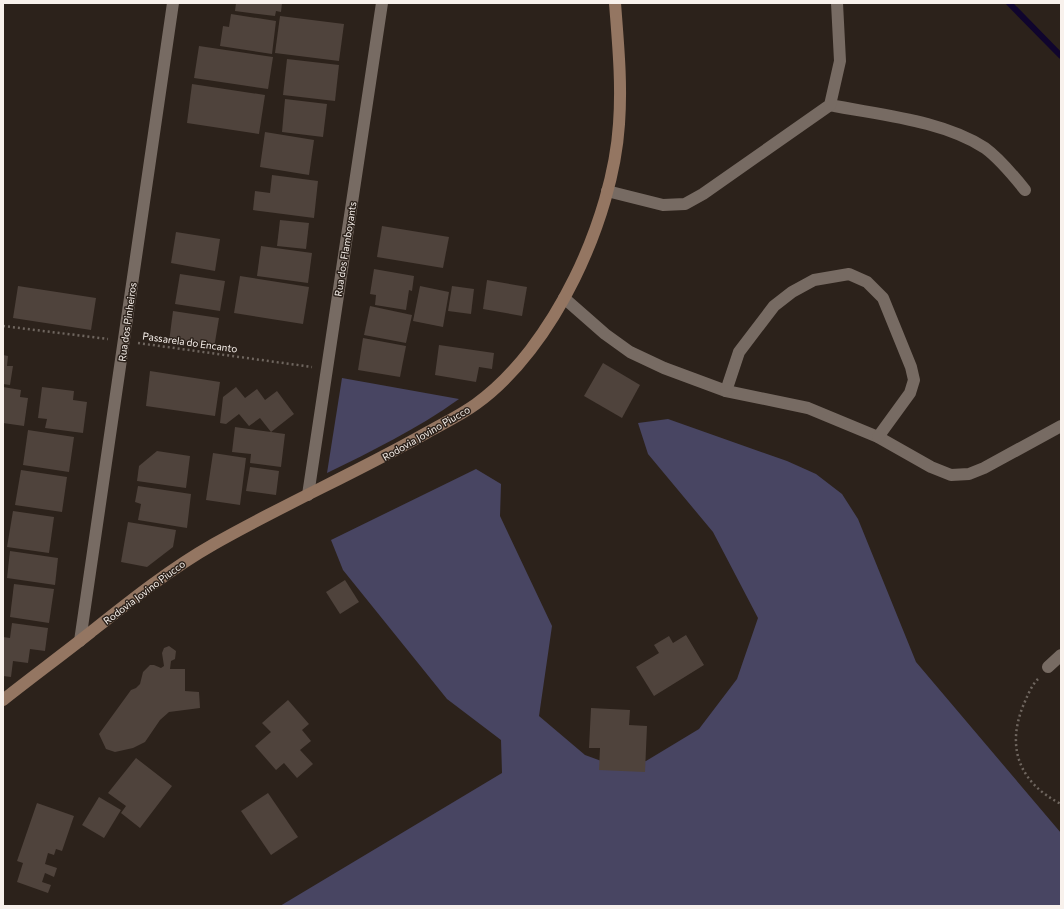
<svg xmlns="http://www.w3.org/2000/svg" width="1064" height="909" viewBox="0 0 1064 909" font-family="Commissioner,sans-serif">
	<rect width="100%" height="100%" fill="#2c221b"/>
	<g fill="#484562">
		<path d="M342 378 459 399C417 429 372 451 327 473Z"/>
		<polygon points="668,419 787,461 816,474 842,494 858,519 916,662 1061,833 1061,906 280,906 502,773 501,740 447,699 343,570 331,540 476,469 501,484 500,516 552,626 539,716 585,755 615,766 646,761 699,729 737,679 758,618 713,532 648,454 638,423"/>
	</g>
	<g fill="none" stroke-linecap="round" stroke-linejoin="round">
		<polyline stroke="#10052d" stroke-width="6" points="1009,3 1061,56"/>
	</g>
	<g fill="#4f433c">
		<polygon points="236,3 282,3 281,12 276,11 275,16 235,11"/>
		<polygon points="231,14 276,21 272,54 220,46 223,26 229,27"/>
		<polygon points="280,16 344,24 339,61 275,53"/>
		<polygon points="199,46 273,57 268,89 194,78"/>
		<polygon points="287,59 339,65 335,101 283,95"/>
		<polygon points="192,84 265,95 259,134 187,123"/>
		<polygon points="285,99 327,104 323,137 282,132"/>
		<polygon points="265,132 314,140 309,175 260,167"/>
		<polygon points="272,175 318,181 314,218 253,210 255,191 270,193"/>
		<polygon points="280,220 309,223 306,249 277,246"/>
		<polygon points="382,226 449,237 443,268 377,257"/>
		<polygon points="176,232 220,239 215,271 171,263"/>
		<polygon points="261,246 312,253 308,283 257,276"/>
		<polygon points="374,269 414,276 412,291 409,290 406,310 375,305 376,295 370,294"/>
		<polygon points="180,274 225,281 220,311 175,304"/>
		<polygon points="240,276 309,287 303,324 234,313"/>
		<polygon points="487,280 527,287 522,316 483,309"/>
		<polygon points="18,286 96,298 91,330 13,318"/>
		<polygon points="420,286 449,292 443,327 413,321"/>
		<polygon points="452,286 474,289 471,314 448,311"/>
		<polygon points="370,306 412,315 406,343 364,335"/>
		<polygon points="173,311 219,318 214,348 169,342"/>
		<polygon points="363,338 406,346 400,377 358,370"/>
		<polygon points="439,345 494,353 492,369 479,367 476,382 435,375"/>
		<polygon points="3,355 8,356 7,366 13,366 10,385 3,384"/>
		<polygon points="603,363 640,385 622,418 584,396"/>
		<polygon points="150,371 220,382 215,416 146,406"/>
		<polygon points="3,387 21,390 20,397 28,398 24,426 3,423"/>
		<polygon points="42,387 74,391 73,400 87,402 83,433 45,428 47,419 38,418"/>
		<polygon points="236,387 245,398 257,389 265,400 277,391 294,414 271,432 285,434 281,467 250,463 251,454 232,452 235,427 271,432 260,418 249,426 239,414 226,424 220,423 223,397"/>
		<polygon points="28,430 74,437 69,472 23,465"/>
		<polygon points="157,451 190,456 186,488 137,481 139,466"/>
		<polygon points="213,453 246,458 240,505 206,500"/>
		<polygon points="250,467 279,471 276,495 246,491"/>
		<polygon points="21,470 67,477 62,512 15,505"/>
		<polygon points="138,486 191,494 187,528 138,520 141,504 135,502"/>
		<polygon points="13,511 54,517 49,553 7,547"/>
		<polygon points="128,522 176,530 173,547 147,567 121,562"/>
		<polygon points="10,551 58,558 55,585 7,578"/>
		<polygon points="345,580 359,602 340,614 326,592"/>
		<polygon points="14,584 54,589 49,623 10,617"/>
		<polygon points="12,623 48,628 45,651 30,649 28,663 13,661 11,677 3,676 3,637 10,638"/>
		<polygon points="686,635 704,665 654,696 636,667 659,653 654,645 669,636 673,643"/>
		<polygon points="169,646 176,651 175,659 171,661 170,669 185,669 185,691 199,692 200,708 169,712 160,720 145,742 133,748 115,752 106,749 99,734 131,690 136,688 140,684 143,672 150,665 154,665 161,668 164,666 162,653 164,648"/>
		<polygon points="288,700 309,724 302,730 311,741 300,750 313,764 297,778 284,763 276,770 255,746 271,732 262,723"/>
		<polygon points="591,708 630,710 629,725 647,726 645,772 599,770 600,748 589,748"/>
		<polygon points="136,758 172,786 140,828 121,813 126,806 108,793"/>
		<polygon points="268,793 298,837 271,855 241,811"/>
		<polygon points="99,797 121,810 104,838 82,825"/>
		<polygon points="37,803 74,816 62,851 56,849 54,855 48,853 45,864 57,868 54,877 45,873 42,882 51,885 48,893 17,882 23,863 17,861"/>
	</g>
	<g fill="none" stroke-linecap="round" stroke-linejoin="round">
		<g stroke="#6f665f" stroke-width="2.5" stroke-dasharray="2 3" stroke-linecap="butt">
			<polyline points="3,326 108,339"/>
			<polyline points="138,343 312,367"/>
			<path d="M1038 679C1031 686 1027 697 1023 706 1006 749 1020 783 1061 804"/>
		</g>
		<g stroke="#776b63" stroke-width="12">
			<path d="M830 105C879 115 942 120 985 148 1000 159 1013 175 1025 190"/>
			<polyline points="607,191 663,205 685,204 703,194 830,105 840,61 837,3"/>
			<polyline points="564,298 605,334 630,352 664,368 726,391 808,408 878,437 931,467 951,475 969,474 984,468 1061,426"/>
			<polyline points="726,391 739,352 774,306 792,292 814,280 849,274 867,282 883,298 911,367 914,380 910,393 878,437"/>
			<polyline points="308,495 382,3"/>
			<polyline points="80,641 173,3"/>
			<polyline points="1048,667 1061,655"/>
		</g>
		<path stroke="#947662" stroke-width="12" d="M3 700C32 677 62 655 91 632 130 601 170 569 214 544 284 504 358 472 428 432 444 423 461 415 476 404 554 348 613 218 619 124 622 83 618 43 615 3"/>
	</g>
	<g text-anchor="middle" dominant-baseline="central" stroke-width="3" stroke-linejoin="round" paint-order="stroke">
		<g font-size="10" fill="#f8f1ec" stroke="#2c221b">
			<text transform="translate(345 249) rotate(-81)">Rua dos Flamboyants</text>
			<text transform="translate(127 322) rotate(-82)">Rua dos Pinheiros</text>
			<text transform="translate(190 342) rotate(8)">Passarela do Encanto</text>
			<text transform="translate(426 433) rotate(-30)">Rodovia Jovino Piucco</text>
			<text transform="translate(144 592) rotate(-37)">Rodovia Jovino Piucco</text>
		</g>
	</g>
	<rect width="1064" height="909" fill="none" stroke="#f8f1ec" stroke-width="8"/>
</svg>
